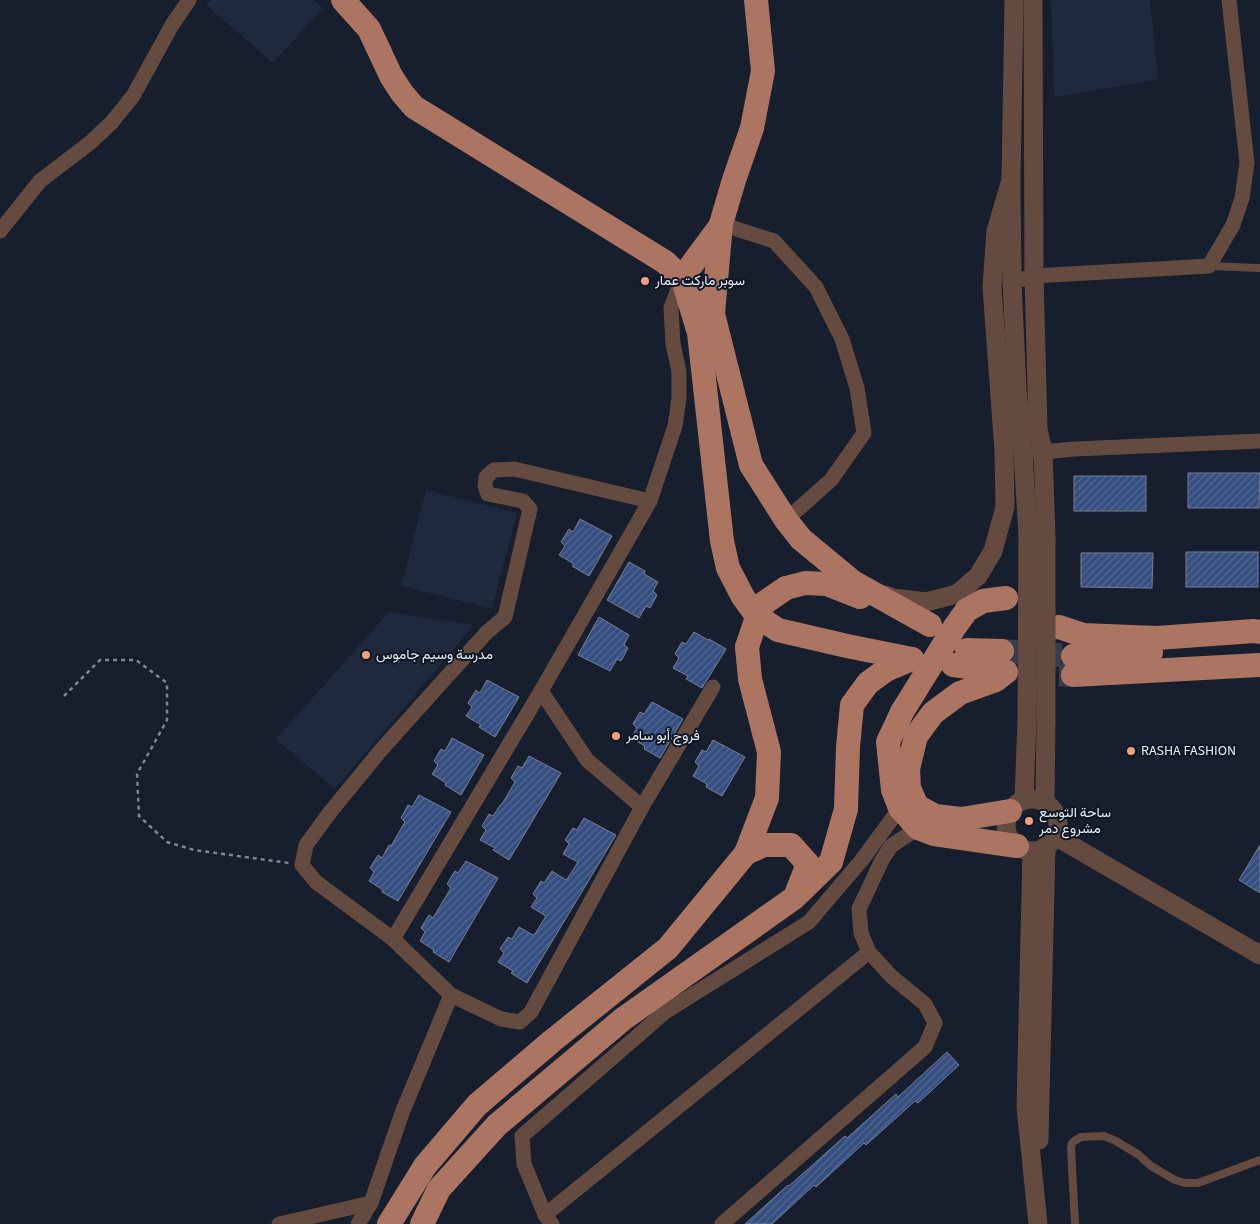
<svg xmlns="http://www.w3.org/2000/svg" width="1260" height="1224" viewBox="0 0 1260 1224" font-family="'Source Sans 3',Vazirmatn,sans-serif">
	<defs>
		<pattern id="building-hatch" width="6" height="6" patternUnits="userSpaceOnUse" patternTransform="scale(1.25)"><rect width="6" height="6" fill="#354e80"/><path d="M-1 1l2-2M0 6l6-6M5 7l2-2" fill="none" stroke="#526893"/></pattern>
	</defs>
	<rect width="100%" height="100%" fill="#171e2d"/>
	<g fill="#1f293d">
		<polygon points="211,0 313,0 323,8 273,63 206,5"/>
		<polygon points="1051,0 1150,0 1158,80 1054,97"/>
		<polygon points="426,490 517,513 492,609 401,586"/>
		<polygon points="389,612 474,625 335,789 276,739"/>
	</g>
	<g fill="url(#building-hatch)" stroke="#768092">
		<polygon points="1188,473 1260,473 1259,508 1188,508"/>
		<rect x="1074" y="476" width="72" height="35"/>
		<polygon points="580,519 612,536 589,576 572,566 574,564 559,555 565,546 561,542 569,529 573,532"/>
		<rect x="1186" y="552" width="72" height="35"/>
		<polygon points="1081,553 1153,553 1152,588 1081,587"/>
		<polygon points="629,562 645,571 644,574 658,582 653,591 657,595 650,608 646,606 639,618 607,600"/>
		<polygon points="599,617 629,635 624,645 628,648 621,661 617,659 610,671 578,655"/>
		<polygon points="694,632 708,640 709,639 726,649 702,688 686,679 688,676 673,668 679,658 675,654 682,642 686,644"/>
		<polygon points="487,680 519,697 495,737 479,727 481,725 466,716 472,707 468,703 476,690 480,693"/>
		<polygon points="652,702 683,719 660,758 644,749 645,746 631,738 637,728 633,724 640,712 644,714"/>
		<polygon points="452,738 484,755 461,795 445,785 446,783 432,774 438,765 434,761 441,749 445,751"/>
		<polygon points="713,740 745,757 722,796 706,787 707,784 693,776 699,766 695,762 702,750 706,752"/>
		<polygon points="529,756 561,773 509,860 493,850 495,848 480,840 486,830 482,826 489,814 493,816 501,804 502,804 515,782 511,778 518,766 522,768"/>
		<polygon points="419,795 451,812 398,901 382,892 383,890 369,881 374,872 370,868 378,855 382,858 389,845 391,846 405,822 401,818 408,805 412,807"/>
		<polygon points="584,818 616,835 527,983 511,973 513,971 498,962 504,953 500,949 508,937 512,939 519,927 533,935 535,934 546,916 531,907 537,898 533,894 541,881 544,883 552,871 566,880 567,879 578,862 563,854 569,844 565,840 573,828 577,830"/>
		<polygon points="1260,845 1260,893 1239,880"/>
		<polygon points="466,861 498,878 449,962 433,952 434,950 420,941 425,932 421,928 429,915 433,918 451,888 447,884 455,871 458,873"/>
		<polygon points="947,1052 959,1065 918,1103 915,1101 866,1145 864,1143 816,1187 814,1185 772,1224 745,1224 788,1185 789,1186 845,1136 847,1138 896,1094 898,1097"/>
	</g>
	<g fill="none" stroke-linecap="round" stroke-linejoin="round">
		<g stroke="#363d4b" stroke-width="24" stroke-dasharray="24 12" stroke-linecap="butt">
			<polyline points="1002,651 1073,656"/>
			<polyline points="1023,673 1073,675"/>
		</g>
		<polyline stroke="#818794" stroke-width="2.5" stroke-dasharray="4 4" stroke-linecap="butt" points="64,696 100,660 136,660 167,683 167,720 137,774 139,816 167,842 194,850 289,863"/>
		<g stroke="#654a40" stroke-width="8">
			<polyline points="1209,266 1260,268"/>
			<polyline points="1075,1224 1071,1148 1072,1143 1076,1140 1081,1137 1104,1136 1116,1141 1139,1155 1151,1166 1175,1180 1185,1183 1198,1183 1260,1160"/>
		</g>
		<g stroke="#654a40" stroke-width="15">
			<polyline points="721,224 774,241 816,287 842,339 857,388 864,433 831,480 786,520"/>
			<polyline points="0,231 40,181 91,142 112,122 133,96 172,25 189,0"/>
			<polyline points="1012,282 1034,276 1209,266 1233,225 1242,198 1247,163 1229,0"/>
			<polyline points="1023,454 1074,449 1260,441"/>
			<polyline points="650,501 514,469 494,470 486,477 485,486 488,494 523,501 530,509 505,617 487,632 381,750 331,811 306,845 302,865 316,882 393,939 451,995 501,1019 520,1022 531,1012 642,807 713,687"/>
			<polyline points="541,691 587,760 642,807"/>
			<polyline points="393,939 541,691 650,501 675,426 679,398 679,372 673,344 671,308 682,278"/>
			<polyline points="545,1215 869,952"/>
			<polyline points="279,1224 371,1203"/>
			<polyline points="358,1224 371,1203 402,1113 451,995"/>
			<polyline points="552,1224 545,1215 524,1164 522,1136 665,1012 809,922 861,861 900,808"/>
			<polyline points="722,1224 925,1047 935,1023 925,1004 892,977 869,952 861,933 859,909 882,860 891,846 918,828"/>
		</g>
		<g stroke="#654a40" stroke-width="19">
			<polyline points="1014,0 1011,180 1012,282 1017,390 1023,454 1028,535"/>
			<polyline points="1033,0 1034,276 1038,429 1043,452 1046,538"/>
			<polyline points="885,595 893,598 926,602 957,594 978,576 993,551 1005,507 1004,451 992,287 996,231 1011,180"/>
			<circle cx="1032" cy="825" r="26"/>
			<polyline points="1024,800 1027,720"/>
			<polyline points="1045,803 1046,721"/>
			<polyline points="1055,836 1260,955"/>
			<polyline points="1032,851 1026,1107 1038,1224"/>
			<polyline points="1039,1140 1046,846"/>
		</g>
		<g stroke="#ab7561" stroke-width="24">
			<polyline points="343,0 369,29 391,76 402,93 414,107 665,262 682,278 713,314 751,465 786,520 801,539 853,582 930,625"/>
			<polyline points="682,278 721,225"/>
			<polyline points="685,286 699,333 722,541 728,568 743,597 757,616 778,630 847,646 912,659"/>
			<polyline points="713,314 721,224 734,180 752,128 763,71 756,0"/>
			<polyline points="786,588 805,583 827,584 860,597"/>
			<polyline points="967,610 983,601 1006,598"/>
			<polyline points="1059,627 1083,635 1157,638 1254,631 1260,632"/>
			<polyline points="967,650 1002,651"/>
			<polyline points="1073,656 1151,652"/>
			<polyline points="953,665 1006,672"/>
			<polyline points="1006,672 996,680 960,693 933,713 916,736 908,769 909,788 917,806 935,816 961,819 1010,811"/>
			<polyline points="1073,675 1260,665"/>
			<polyline points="902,712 888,742 893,790 900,808 918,828 934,834 1017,846"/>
			<polyline points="746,853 764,845 791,845 808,864 797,892"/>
			<polyline points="389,1224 425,1166 477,1105 552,1041 668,948 746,853 767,798 769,752 750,679 747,647"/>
			<polyline points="422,1224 439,1189 497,1125 623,1019 794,898 831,862 846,809 848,747 852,705 868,683 886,670 912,659"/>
		</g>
		<g stroke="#654a40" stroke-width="19">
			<polyline points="1046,538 1046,721"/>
			<polyline points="1027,720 1028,535"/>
		</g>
		<g stroke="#ab7561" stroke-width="24">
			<polyline points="747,647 755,623 764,603 786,588"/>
			<polyline points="902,712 954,628 967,610"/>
		</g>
	</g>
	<g fill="#f2a081" stroke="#0e1523" stroke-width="2">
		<circle cx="645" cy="281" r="5"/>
		<circle cx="366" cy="655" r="5"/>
		<circle cx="616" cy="736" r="5"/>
		<circle cx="1131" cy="751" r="5"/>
		<circle cx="1029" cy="821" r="5"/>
	</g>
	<g text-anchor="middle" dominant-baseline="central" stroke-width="4" stroke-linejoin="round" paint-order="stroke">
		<g font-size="14" fill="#e9eef8" stroke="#0e1523" text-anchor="start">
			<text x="655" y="281">سوبر ماركت عمار</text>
			<text x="376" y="655">مدرسة وسيم جاموس</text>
			<text x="626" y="736">فروج أبو سامر</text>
			<text x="1141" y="751">RASHA FASHION</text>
			<text x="1039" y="813">ساحة التوسع<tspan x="1039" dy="16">مشروع دمر</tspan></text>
		</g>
	</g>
</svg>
